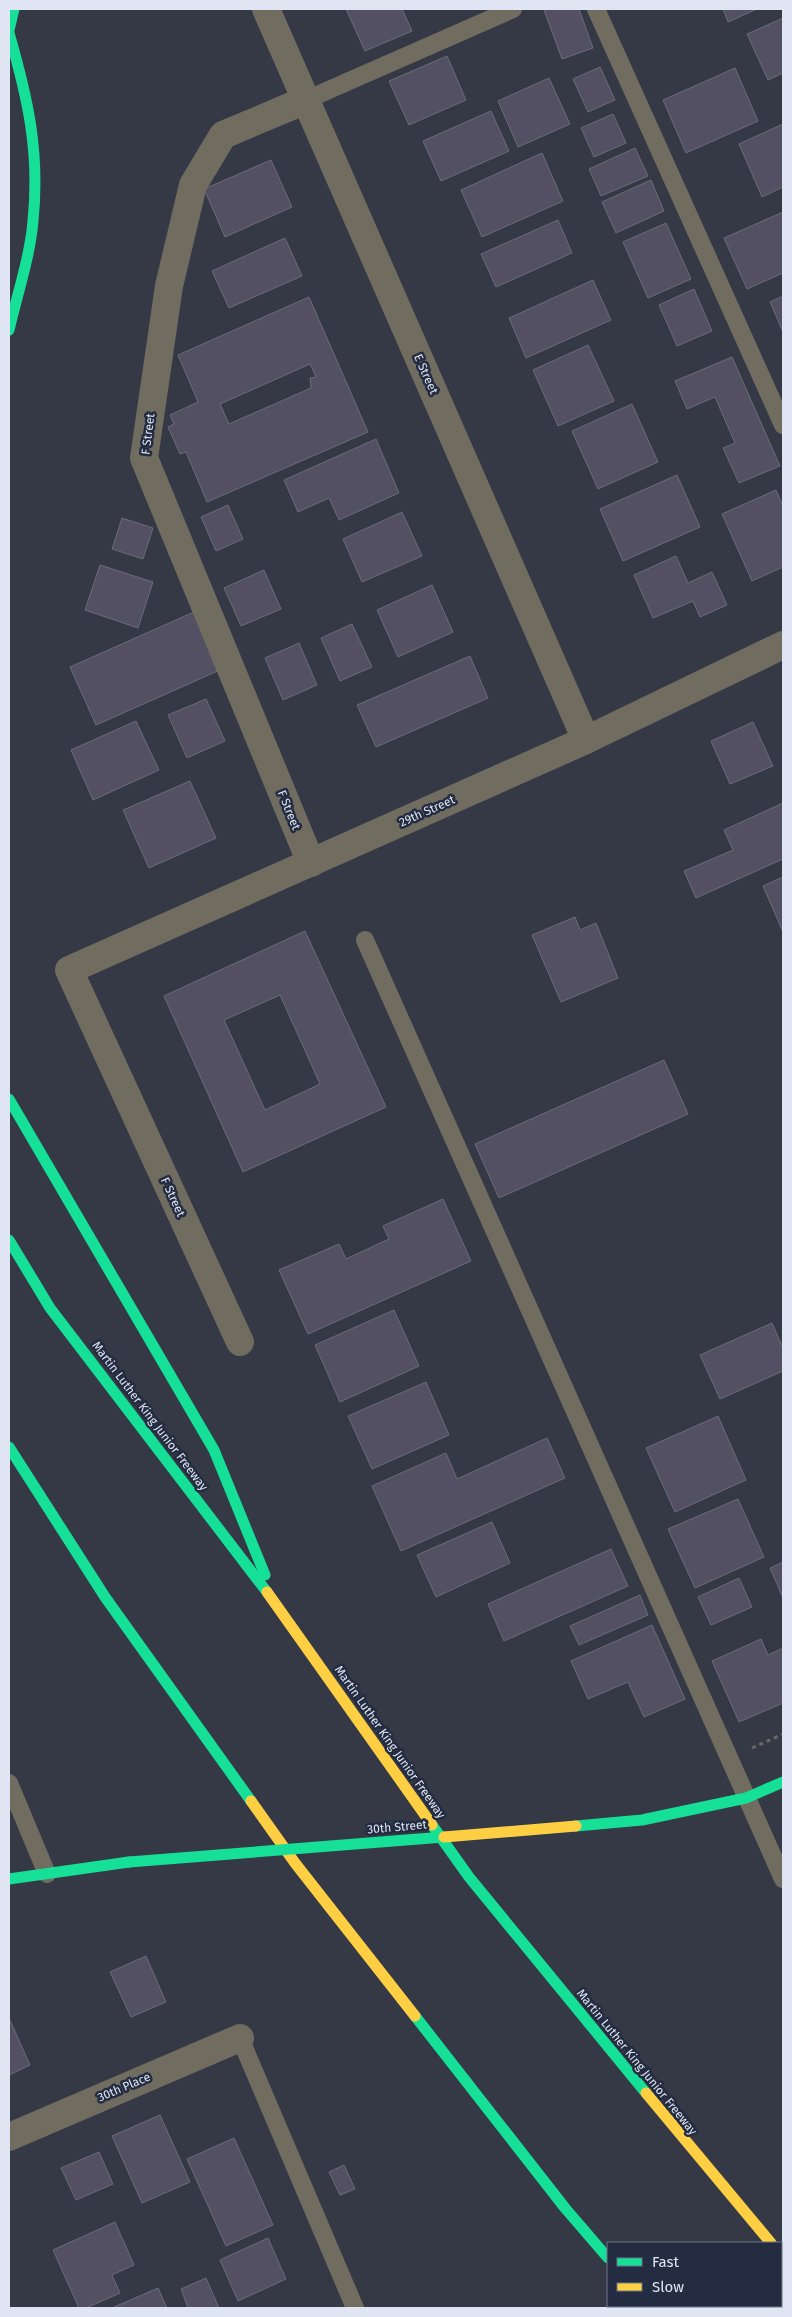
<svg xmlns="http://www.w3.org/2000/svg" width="792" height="2317" viewBox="0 0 792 2317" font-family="'Fira Sans',sans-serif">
	<rect width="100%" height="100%" fill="#343945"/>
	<g fill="#535064" stroke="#6b6c76" fill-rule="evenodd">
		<polygon points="346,9 402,9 412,31 365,51"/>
		<polygon points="548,9 579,9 593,48 562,59 544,10"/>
		<polygon points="723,9 757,9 728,22"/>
		<polygon points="783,18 783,73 768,80 747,34"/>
		<polygon points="447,56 466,100 409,125 389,81"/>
		<polygon points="600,67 615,100 588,112 573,79"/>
		<polygon points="735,68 758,121 686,153 663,100"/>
		<polygon points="549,78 570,124 518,147 498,101"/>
		<polygon points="491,111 509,151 441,181 423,141"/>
		<polygon points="613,114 626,143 594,157 581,128"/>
		<polygon points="783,124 783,187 762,197 739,144"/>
		<polygon points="635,148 648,176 601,196 589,169"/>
		<polygon points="542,153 563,201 482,237 461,190"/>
		<polygon points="271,160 292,207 225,237 204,189"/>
		<polygon points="651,180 664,211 616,233 602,202"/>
		<polygon points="783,212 783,273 747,289 724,238"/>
		<polygon points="558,220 572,253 496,287 481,254"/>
		<polygon points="666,223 691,279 648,298 623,242"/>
		<polygon points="285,238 302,276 229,308 212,271"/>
		<polygon points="593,280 611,320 526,358 509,318"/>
		<polygon points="694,289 712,331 677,346 659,305"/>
		<polygon points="783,296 783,332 770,302"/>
		<path d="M309 297 368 432 207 502 186 452 180 454 168 427 174 424 170 415 198 402 178 355ZM310 364 316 377 310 378 311 388 229 424 220 404Z"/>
		<polygon points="588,345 614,401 558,426 533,370"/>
		<polygon points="732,357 780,466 739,483 723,448 735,443 715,397 687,409 675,381"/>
		<polygon points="632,404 658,462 598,489 572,431"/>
		<polygon points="376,439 399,493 339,520 329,498 298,512 284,480"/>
		<polygon points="677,475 700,527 623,561 600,509"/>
		<polygon points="776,490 783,506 783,567 752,581 722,514"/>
		<polygon points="228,505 243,539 216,551 201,517"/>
		<polygon points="402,512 422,556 362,582 343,539"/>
		<polygon points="122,518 153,528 143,559 112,549"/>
		<polygon points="676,556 688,583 712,572 727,605 700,617 693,601 653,618 634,575"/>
		<polygon points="100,565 153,582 138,628 85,610"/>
		<polygon points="264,570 281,609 241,626 224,588"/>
		<polygon points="432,585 453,632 398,657 377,610"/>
		<polygon points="194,612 220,670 96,725 70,667"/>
		<polygon points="352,624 372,667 340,681 321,638"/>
		<polygon points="299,643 317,685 283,700 265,658"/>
		<polygon points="470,656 488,698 376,747 357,705"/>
		<polygon points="206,699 225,741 187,758 168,715"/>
		<polygon points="136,721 159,770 93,800 71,750"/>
		<polygon points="753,722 773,766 730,784 711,741"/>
		<polygon points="190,781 216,838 149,868 123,810"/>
		<polygon points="783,803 783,859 696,898 684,871 733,850 724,830"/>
		<polygon points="783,877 783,932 763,886"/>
		<polygon points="575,917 580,930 596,923 618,978 561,1002 532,935"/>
		<path d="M305 931 386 1107 243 1172 164 996ZM280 995 320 1084 265 1110 224 1020Z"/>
		<polygon points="664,1060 688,1114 499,1198 475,1144"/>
		<polygon points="443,1199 471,1261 308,1334 279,1270 339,1244 346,1259 389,1239 383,1226"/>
		<polygon points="394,1310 419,1366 340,1402 315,1345"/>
		<polygon points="772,1323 783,1348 783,1371 720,1399 700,1355"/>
		<polygon points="426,1382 449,1435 372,1469 348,1416"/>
		<polygon points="718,1416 746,1480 675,1512 646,1448"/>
		<polygon points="547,1438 565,1478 401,1551 372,1486 446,1453 457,1479"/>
		<polygon points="738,1499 764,1557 695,1588 668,1529"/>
		<polygon points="492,1522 510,1563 436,1597 417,1555"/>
		<polygon points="611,1549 628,1586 504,1641 488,1604"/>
		<polygon points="783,1562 783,1598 770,1568"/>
		<polygon points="739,1578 752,1607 711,1625 698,1597"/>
		<polygon points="640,1595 648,1615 579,1645 570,1626"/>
		<polygon points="652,1625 685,1699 644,1717 628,1682 588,1699 571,1661"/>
		<polygon points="761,1639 768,1655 783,1648 783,1703 739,1722 712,1661"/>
		<polygon points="146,1956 166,2002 131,2017 110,1972"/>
		<polygon points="9,2018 30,2065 9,2075"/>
		<polygon points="160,2115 190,2182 142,2203 112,2136"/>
		<polygon points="234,2138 273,2225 226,2246 187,2159"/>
		<polygon points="99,2152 113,2184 76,2200 61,2168"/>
		<polygon points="344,2165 355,2189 340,2195 329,2172"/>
		<polygon points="115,2222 134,2265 112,2275 120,2293 86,2308 79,2308 53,2250"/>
		<polygon points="268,2238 286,2279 238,2301 220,2260"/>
		<polygon points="206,2278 219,2308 188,2308 181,2289"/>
		<polygon points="158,2288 167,2308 112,2308"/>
	</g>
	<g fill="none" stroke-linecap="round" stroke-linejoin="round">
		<polyline stroke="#6c6964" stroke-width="3" stroke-dasharray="4 4" stroke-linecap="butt" points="752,1748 783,1734"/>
		<g stroke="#706c5f" stroke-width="18">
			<polyline points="596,9 783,425"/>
			<polyline points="306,100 513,9"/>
			<polyline points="365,940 783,1879"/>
			<polyline points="9,1783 47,1874"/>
			<polyline points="240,2038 355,2308"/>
		</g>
		<g stroke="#706c5f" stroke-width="28">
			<polyline points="266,9 586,740"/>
			<polyline points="306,100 223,135 193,185 169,286 144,458 311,863"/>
			<polyline points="240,1342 69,970 586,740 783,645"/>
			<polyline points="9,2137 240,2038"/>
		</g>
		<g stroke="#16e098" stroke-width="11">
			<polyline points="9,30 14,9"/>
			<path d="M9 33C28 99 40 152 33 221 30 257 17 295 9 330"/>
			<polyline points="9,1099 214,1450 265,1575"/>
			<polyline points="9,1240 50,1308 267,1592"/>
			<polyline points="9,1447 105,1597 251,1801"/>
			<polyline points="432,1825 469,1877 646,2093"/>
			<polyline points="576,1826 642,1820 746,1798 783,1782"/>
			<polyline points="9,1879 129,1862"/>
			<polyline points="415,2016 565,2208 608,2258"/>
			<polyline points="649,2306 651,2308"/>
		</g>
		<g stroke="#ffcf43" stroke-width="11">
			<polyline points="267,1592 432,1825"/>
			<polyline points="251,1801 295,1863 415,2016"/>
			<polyline points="646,2093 771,2243"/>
		</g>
		<polyline stroke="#16e098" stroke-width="11" points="129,1862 444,1837"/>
		<polyline stroke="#ffcf43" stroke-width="11" points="444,1837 576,1826"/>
	</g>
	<g text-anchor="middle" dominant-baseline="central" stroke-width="5" stroke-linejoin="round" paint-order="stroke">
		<g font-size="12" fill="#dfe5f2" stroke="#242c41">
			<text transform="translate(426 374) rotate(66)">E Street</text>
			<text transform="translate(148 434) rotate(-83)">F Street</text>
			<text transform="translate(289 810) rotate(68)">F Street</text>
			<text transform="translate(427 811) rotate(-24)">29th Street</text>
			<text transform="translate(173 1197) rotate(65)">F Street</text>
			<text transform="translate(150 1416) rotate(53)">Martin Luther King Junior Freeway</text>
			<text transform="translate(390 1742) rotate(55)">Martin Luther King Junior Freeway</text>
			<text transform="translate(397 1827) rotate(-5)">30th Street</text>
			<text transform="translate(637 2062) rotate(51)">Martin Luther King Junior Freeway</text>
			<text transform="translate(124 2087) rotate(-23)">30th Place</text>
		</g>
	</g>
	<rect width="792" height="2317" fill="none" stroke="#dfe5f2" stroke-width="20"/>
	<rect x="607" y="2242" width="175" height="65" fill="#242c41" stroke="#6f7688"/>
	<rect x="617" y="2258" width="25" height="8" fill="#16e098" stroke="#6f7688"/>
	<text x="652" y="2267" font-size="15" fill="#dfe5f2">Fast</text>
	<rect x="617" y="2283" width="25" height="8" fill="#ffcf43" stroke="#6f7688"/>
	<text x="652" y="2292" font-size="15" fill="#dfe5f2">Slow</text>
</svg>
